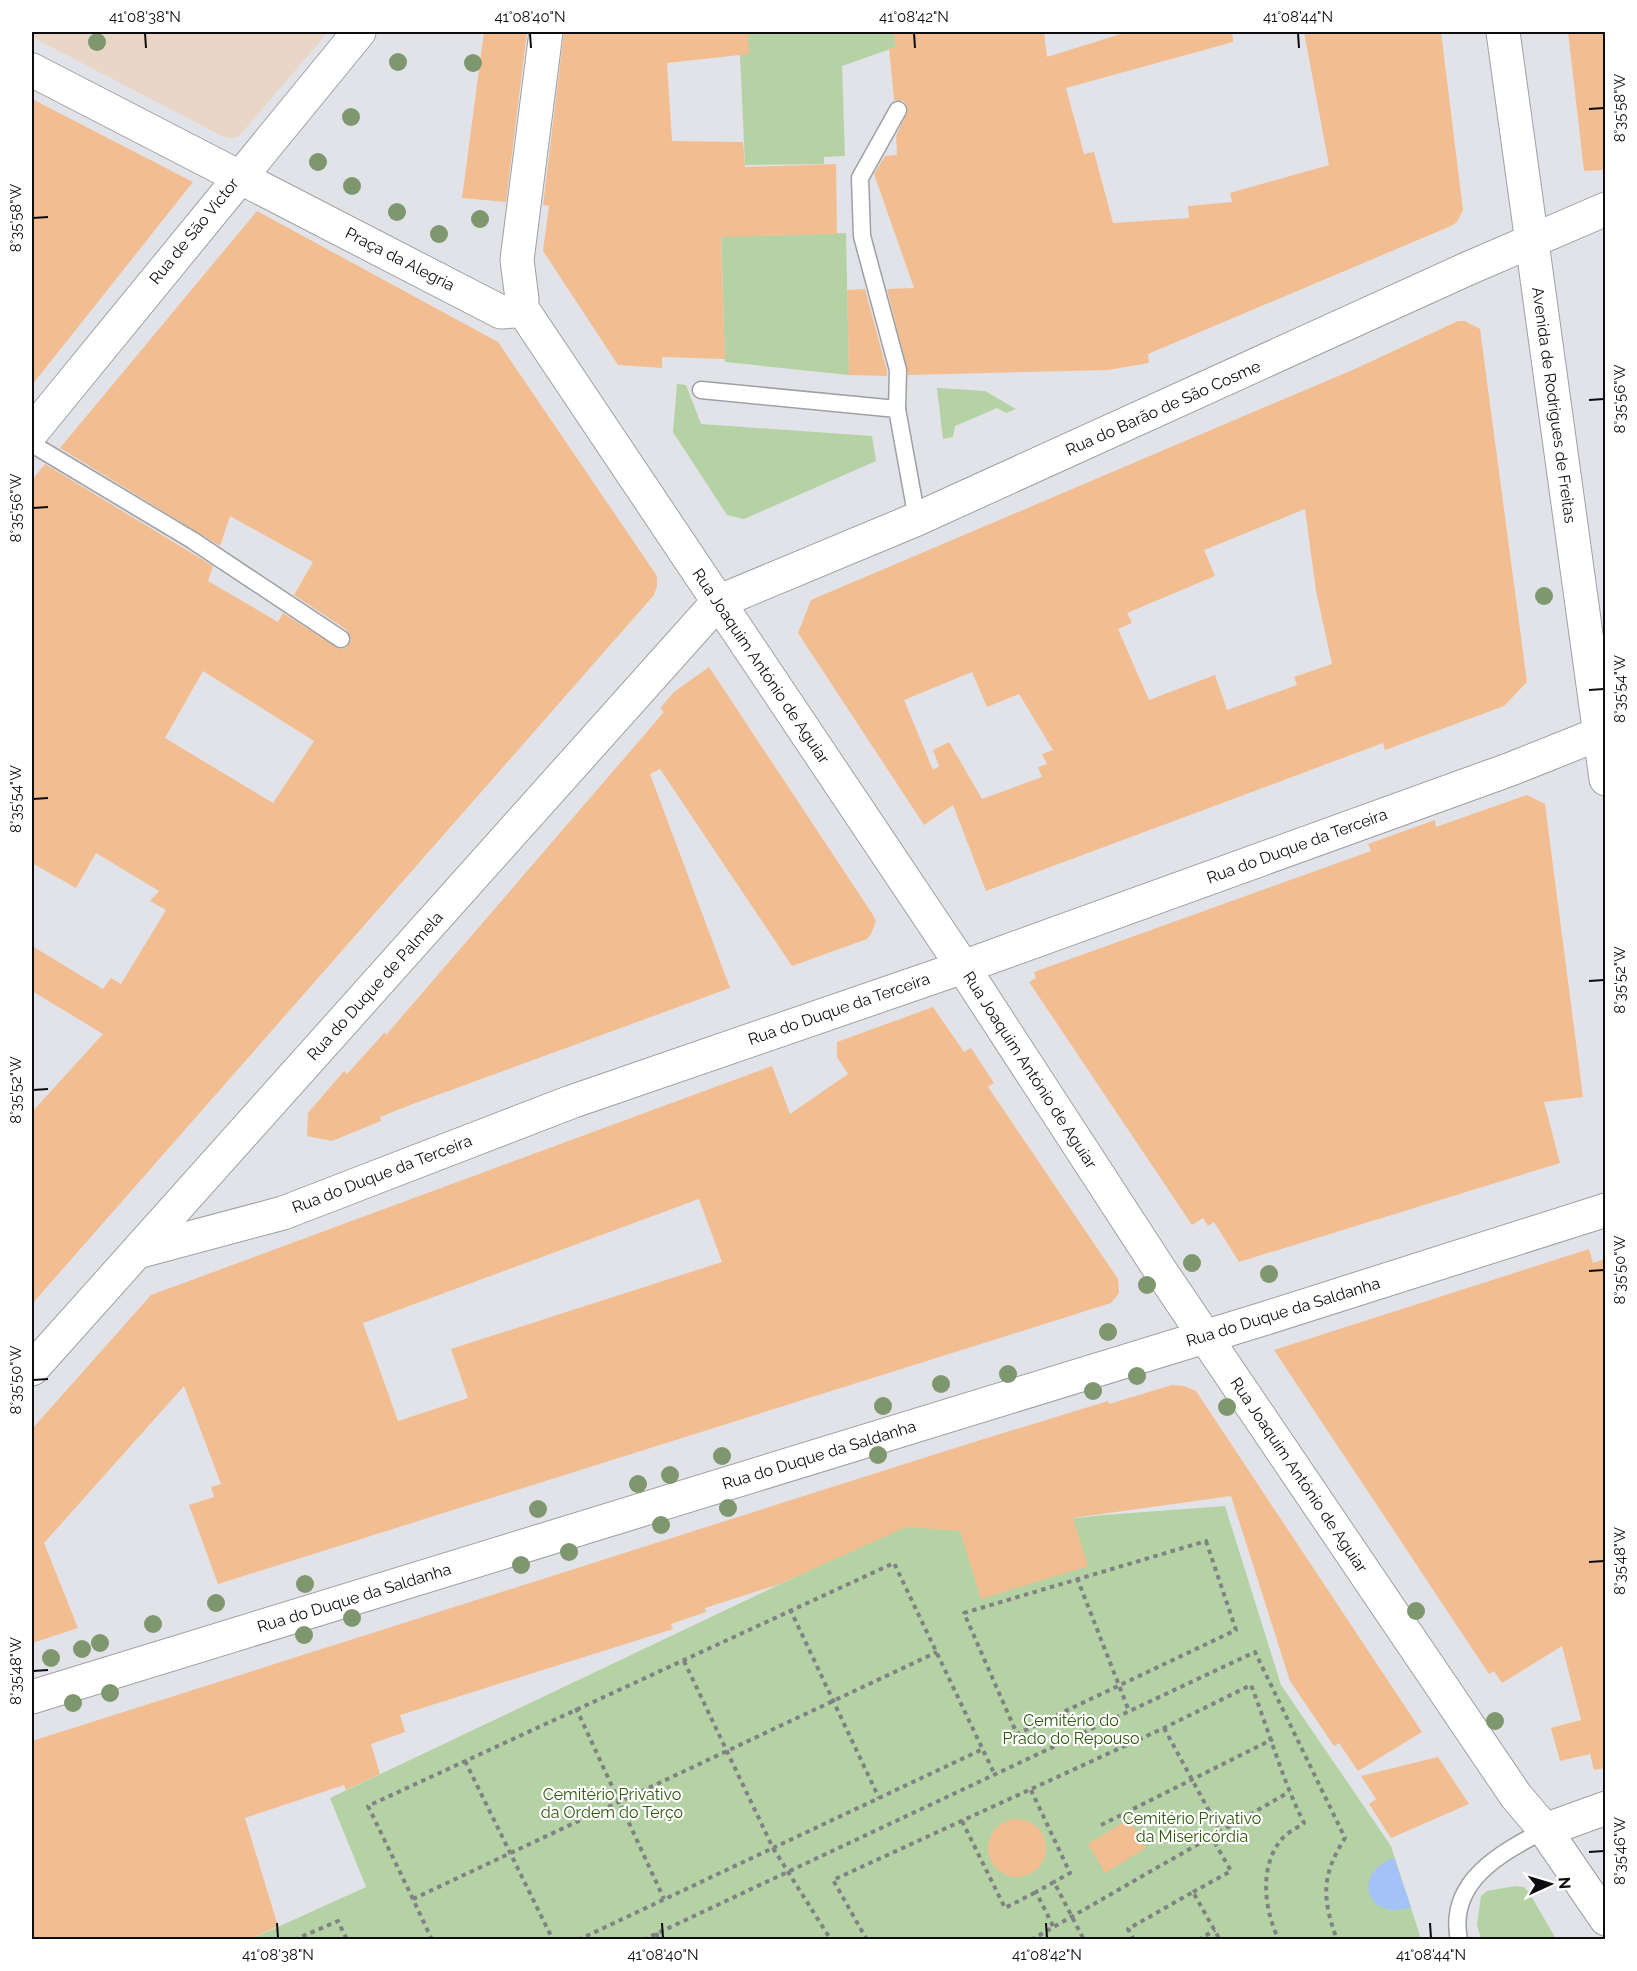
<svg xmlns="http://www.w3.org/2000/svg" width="1637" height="1971" viewBox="0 0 1637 1971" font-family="Raleway,sans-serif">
	<rect width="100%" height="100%" fill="#e2e3e8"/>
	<polygon fill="#e9d6c7" points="32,32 328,32 239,136 231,138 222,136 32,37"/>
	<g fill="#b4d2a4">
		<polygon points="739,32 893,32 896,47 842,66 845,156 824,157 824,164 745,165"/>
		<polygon points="721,229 762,236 846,233 849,375 725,362"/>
		<polygon points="677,384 686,385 701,424 872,436 876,461 744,519 727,515 673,432"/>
		<polygon points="937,388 985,391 1016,409 1006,413 997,408 955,426 953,437 943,439"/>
		<polygon points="1225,1506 1281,1685 1391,1846 1421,1939 249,1940 366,1887 330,1798 890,1532 906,1527 1024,1524 1104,1515"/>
		<polygon points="1515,1886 1524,1887 1530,1894 1556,1939 1481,1939 1477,1925 1481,1896 1487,1891"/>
	</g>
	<path fill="#a2c2f8" d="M1394 1858 1411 1907C1366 1923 1351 1872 1394 1858Z"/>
	<g fill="#f2be91" fill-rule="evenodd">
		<polygon points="484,32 527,32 506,202 462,198"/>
		<polygon points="564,32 748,32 749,54 667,63 672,141 743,142 745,167 836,164 837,234 721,237 725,359 662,357 662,368 618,365 543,251 549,206 543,205"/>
		<polygon points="893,32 1044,32 1047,57 1127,32 1232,32 1233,42 1066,88 1084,154 1094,152 1113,223 1189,218 1188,206 1232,202 1230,193 1329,165 1304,32 1441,32 1463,210 1457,222 1451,226 1148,354 1149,363 1108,370 908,375 887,289 914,288 874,174 885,156 897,155 896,136 908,110 904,101 894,100 889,48 896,47"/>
		<polygon points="1568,32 1605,32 1605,170 1584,171"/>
		<polygon points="32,99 193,182 32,385"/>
		<path d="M257 211 498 342 657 576V586L654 595 32 1304V1112L103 1034 32 991V946L103 989 111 978 121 984 166 910 150 901 159 891 96 853 76 888 32 863V480L45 464 213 566 208 581 278 622 283 613 340 649 346 648 351 640 347 630 294 595 313 562 230 516 220 546 60 448ZM203 671 314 741 273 803 165 738Z"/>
		<polygon points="865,289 887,371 887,376 849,375 847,290"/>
		<path d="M1458 321H1465L1480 329 1527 682 1504 706 1385 750 1383 743 986 891 953 805 924 825 798 633 811 600 1357 368ZM1305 509 1316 591 1332 664 1294 677 1297 685 1227 710 1215 675 1149 700 1118 629 1132 623 1127 613 1215 576 1204 550ZM972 672 987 707 1019 694 1053 750 1042 754 1047 764 1038 767 1042 777 982 799 949 742 933 750 939 766 933 770 904 700Z"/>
		<polygon points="709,667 873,915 876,921 871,934 867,939 792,966 660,769 650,774 730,988 410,1105 380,1117 381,1121 332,1141 307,1136 308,1113 344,1071 347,1074 385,1032 386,1035 664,712 660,708 674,692"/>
		<polygon points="1527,795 1545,804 1583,1097 1544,1102 1560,1163 1239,1262 1214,1222 1208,1226 1203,1218 1192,1225 1029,982 1036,978 1034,972 1371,851 1368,844 1435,820 1436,827"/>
		<path d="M933 1007 964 1052 971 1048 994 1083 988 1087 1118 1279 1119 1293 1111 1303 218 1584 189 1505 214 1497 211 1487 221 1484 184 1386 44 1543 78 1628 32 1643V1429L151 1295 772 1066 790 1114 848 1074 837 1057V1042ZM699 1199 722 1262 451 1349 468 1398 398 1421 363 1323Z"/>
		<polygon points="1589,1249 1593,1263 1605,1259 1605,1768 1594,1770 1590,1754 1560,1761 1551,1728 1581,1720 1562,1646 1502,1683 1494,1671 1489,1674 1274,1350"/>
		<polygon points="1172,1385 1184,1386 1196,1391 1422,1732 1358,1771 1339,1743 1334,1746 1290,1681 1231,1496 1073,1518 1088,1566 981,1599 960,1531 906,1527 780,1584 705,1608 706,1612 671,1624 673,1629 400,1715 405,1732 371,1744 380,1774 346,1790 344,1785 245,1818 278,1926 249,1940 32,1940 32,1741 974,1442 1108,1401 1109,1404"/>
		<polygon points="1438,1757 1469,1804 1391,1838 1369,1804 1376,1799 1361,1776"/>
		<circle cx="1017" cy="1848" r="29"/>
		<polygon points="1129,1819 1146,1848 1105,1873 1088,1844"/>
	</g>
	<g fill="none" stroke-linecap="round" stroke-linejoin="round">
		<defs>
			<g id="lane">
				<polyline points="701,390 897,409 917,519"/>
				<polyline points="897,409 898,370 862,236 860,178 898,110"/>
				<polyline points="32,444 192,540 341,639"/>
				<path d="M1459 1940C1447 1882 1500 1853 1545 1830"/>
			</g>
			<g id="street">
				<polyline points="32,70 501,312 515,311 521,307 522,299 517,260 546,32"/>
				<polyline points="521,307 963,967 1160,1270 1516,1796 1545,1830 1606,1919"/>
				<polyline points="32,432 359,32"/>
				<polyline points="137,1252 283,1213 571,1102 963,967 1511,769 1606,731"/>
				<polyline points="32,1369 718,602 917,519 1469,268 1606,209"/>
				<polyline points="32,1697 1263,1319 1606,1210"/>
				<polyline points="1545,1830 1606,1808"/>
			</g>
			<polyline id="secondary" points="1503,32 1606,779"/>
		</defs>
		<use href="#lane" stroke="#9ea0a4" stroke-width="19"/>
		<use href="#street" stroke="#9ea0a4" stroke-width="35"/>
		<use href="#secondary" stroke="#9ea0a4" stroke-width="35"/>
		<g stroke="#818285" stroke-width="4" stroke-dasharray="4.5 4.5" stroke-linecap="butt">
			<polygon points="1206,1541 1236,1630 1017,1734 964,1613"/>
			<polyline points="1077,1578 1129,1711"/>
			<polyline points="790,1609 879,1798"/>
			<polyline points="684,1661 773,1848 983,1749"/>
			<polyline points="576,1708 664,1899"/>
			<polyline points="1164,1728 1220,1831"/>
			<polyline points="465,1761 553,1940"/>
			<polyline points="1031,1790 1070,1873 1054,1882"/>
			<polyline points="962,1821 1005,1908 1036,1892"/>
			<polyline points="1101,1825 1273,1739"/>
			<polyline points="1193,1892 1231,1871 1211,1836"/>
			<polyline points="413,1899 368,1806 894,1563 994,1773"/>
			<polyline points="1053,1926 1036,1892 1054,1882 1084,1940"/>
			<polyline points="656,1933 659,1940"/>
			<polyline points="294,1940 338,1921 347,1940"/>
			<polyline points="432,1940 413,1899 937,1652"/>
			<polyline points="578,1940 773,1848 831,1940"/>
			<path d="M643 1940 1255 1652 1345 1838C1321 1876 1322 1898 1337 1940"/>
			<path d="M867 1940 833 1880 1164 1728 1251 1685C1269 1731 1282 1779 1304 1823 1297 1828 1286 1833 1281 1840 1259 1867 1264 1910 1279 1940"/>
			<polyline points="1031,1940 1289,1792"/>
			<polyline points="1134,1940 1128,1929 1193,1892 1220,1940"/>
			<polyline points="1198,1940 1215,1930"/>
		</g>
		<use href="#lane" stroke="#fff" stroke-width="16"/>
		<use href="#street" stroke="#fff" stroke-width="33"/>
		<use href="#secondary" stroke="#fff" stroke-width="33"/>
	</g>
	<g fill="#7e976e">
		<circle cx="97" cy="42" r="9"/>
		<circle cx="398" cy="62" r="9"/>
		<circle cx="473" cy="63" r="9"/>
		<circle cx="351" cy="117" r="9"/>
		<circle cx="318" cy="162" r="9"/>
		<circle cx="352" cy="186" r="9"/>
		<circle cx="397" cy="212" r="9"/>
		<circle cx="480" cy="219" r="9"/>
		<circle cx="439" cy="234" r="9"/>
		<circle cx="1544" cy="596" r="9"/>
		<circle cx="1192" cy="1263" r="9"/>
		<circle cx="1269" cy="1274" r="9"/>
		<circle cx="1147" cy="1285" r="9"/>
		<circle cx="1108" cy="1332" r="9"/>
		<circle cx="1008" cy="1374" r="9"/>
		<circle cx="1137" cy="1376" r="9"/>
		<circle cx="941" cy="1384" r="9"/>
		<circle cx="1093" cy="1391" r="9"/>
		<circle cx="883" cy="1406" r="9"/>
		<circle cx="1227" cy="1407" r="9"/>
		<circle cx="878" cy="1455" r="9"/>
		<circle cx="722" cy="1456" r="9"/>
		<circle cx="670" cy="1475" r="9"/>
		<circle cx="638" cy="1484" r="9"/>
		<circle cx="728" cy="1508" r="9"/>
		<circle cx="538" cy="1509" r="9"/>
		<circle cx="661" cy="1525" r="9"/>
		<circle cx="569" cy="1552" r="9"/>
		<circle cx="521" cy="1565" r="9"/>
		<circle cx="305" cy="1584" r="9"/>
		<circle cx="216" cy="1603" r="9"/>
		<circle cx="1416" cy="1611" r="9"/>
		<circle cx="352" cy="1618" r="9"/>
		<circle cx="153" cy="1624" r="9"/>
		<circle cx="304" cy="1635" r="9"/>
		<circle cx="100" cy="1643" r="9"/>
		<circle cx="82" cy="1649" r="9"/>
		<circle cx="51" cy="1658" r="9"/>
		<circle cx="110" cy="1693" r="9"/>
		<circle cx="73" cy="1703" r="9"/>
		<circle cx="1495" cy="1721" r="9"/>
	</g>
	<path fill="none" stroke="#0d0d0f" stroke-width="2" d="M145 33 146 48M530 33 531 48M914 33 915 48M1298 33 1299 48M1589 109 1604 108M33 218 48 217M1589 400 1604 399M33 508 48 507M1589 690 1604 689M33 799 48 798M1589 981 1604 980M33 1090 48 1089M1589 1271 1604 1270M33 1380 48 1379M1589 1562 1604 1561M33 1671 48 1670M1589 1852 1604 1851M277 1923 278 1938M662 1923 663 1938M1046 1923 1047 1938M1430 1923 1431 1938"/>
	<g text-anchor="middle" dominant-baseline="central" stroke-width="4.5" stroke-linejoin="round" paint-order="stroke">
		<g font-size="16" fill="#0d0d0f" stroke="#fff">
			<text transform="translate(194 231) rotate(-51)">Rua de São Victor</text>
			<text transform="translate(400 259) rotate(27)">Praça da Alegria</text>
			<text transform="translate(1554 405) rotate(82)">Avenida de Rodrigues de Freitas</text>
			<text transform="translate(1163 408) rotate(-24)">Rua do Barão de São Cosme</text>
			<text transform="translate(761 666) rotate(56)">Rua Joaquim António de Aguiar</text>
			<text transform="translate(1297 846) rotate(-20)">Rua do Duque da Terceira</text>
			<text transform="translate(375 986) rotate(-48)">Rua do Duque de Palmela</text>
			<text transform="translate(839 1009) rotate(-19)">Rua do Duque da Terceira</text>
			<text transform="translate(1030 1070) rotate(57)">Rua Joaquim António de Aguiar</text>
			<text transform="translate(382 1174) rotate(-21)">Rua do Duque da Terceira</text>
			<text transform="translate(1283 1312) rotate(-17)">Rua do Duque da Saldanha</text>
			<text transform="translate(819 1455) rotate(-17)">Rua do Duque da Saldanha</text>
			<text transform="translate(1299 1475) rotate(56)">Rua Joaquim António de Aguiar</text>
			<text transform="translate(354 1598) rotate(-17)">Rua do Duque da Saldanha</text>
		</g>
		<g font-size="16" fill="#2d580a" stroke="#fff">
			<text x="1071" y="1720">Cemitério do<tspan x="1071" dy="18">Prado do Repouso</tspan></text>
			<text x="612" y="1794">Cemitério Privativo<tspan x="612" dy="18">da Ordem do Terço</tspan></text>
			<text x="1192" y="1818">Cemitério Privativo<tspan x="1192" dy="18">da Misericórdia</tspan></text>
		</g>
	</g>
	<rect width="1637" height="1971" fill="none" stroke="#ffffff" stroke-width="66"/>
	<g transform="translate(1550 1884) rotate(86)" stroke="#ffffff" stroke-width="4.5" paint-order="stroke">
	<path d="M0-4.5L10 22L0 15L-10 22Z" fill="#0d0d0f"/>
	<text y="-9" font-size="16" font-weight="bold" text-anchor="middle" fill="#0d0d0f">N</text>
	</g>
	<rect x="33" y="33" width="1571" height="1905" fill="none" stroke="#0d0d0f" stroke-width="2"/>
	<g font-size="15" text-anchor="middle" fill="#0d0d0f">
		<text x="145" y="22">41°08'38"N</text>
		<text x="530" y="22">41°08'40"N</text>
		<text x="914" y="22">41°08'42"N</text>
		<text x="1298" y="22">41°08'44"N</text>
		<text transform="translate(1620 108) rotate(-90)" y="5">8°35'58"W</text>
		<text transform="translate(16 218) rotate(-90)" y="5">8°35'58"W</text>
		<text transform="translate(1620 399) rotate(-90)" y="5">8°35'56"W</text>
		<text transform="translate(16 508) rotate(-90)" y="5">8°35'56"W</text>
		<text transform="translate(1620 689) rotate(-90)" y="5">8°35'54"W</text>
		<text transform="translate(16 799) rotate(-90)" y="5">8°35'54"W</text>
		<text transform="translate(1620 980) rotate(-90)" y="5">8°35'52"W</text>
		<text transform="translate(16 1090) rotate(-90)" y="5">8°35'52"W</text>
		<text transform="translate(1620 1270) rotate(-90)" y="5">8°35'50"W</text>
		<text transform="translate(16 1380) rotate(-90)" y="5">8°35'50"W</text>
		<text transform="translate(1620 1561) rotate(-90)" y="5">8°35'48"W</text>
		<text transform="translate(16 1671) rotate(-90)" y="5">8°35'48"W</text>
		<text transform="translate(1620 1851) rotate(-90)" y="5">8°35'46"W</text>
		<text x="278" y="1960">41°08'38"N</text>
		<text x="663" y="1960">41°08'40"N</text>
		<text x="1047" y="1960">41°08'42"N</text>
		<text x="1431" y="1960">41°08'44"N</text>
	</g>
</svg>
